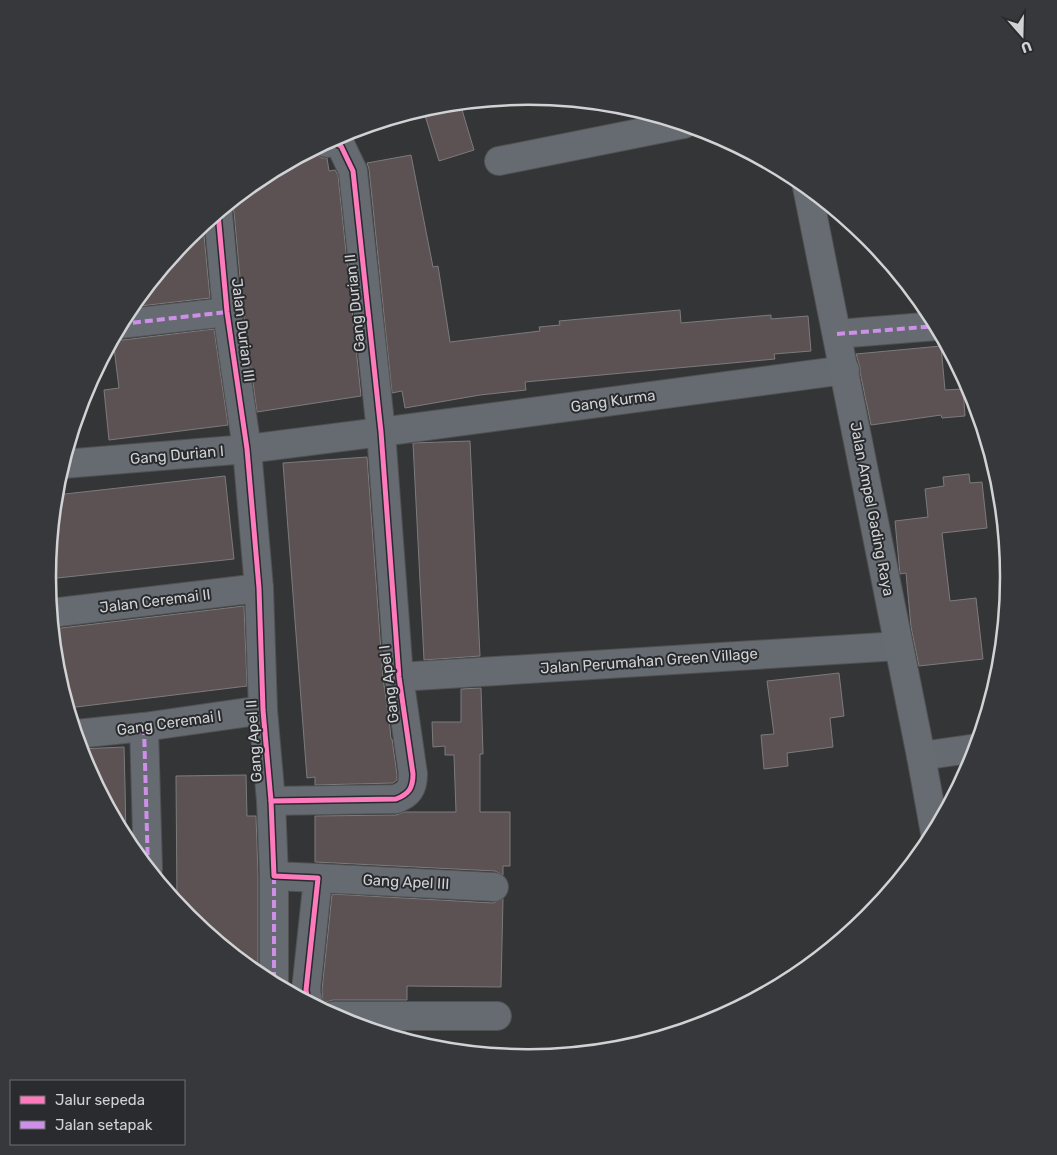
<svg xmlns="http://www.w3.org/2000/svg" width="1057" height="1155" viewBox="0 0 1057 1155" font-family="Rubik,sans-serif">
	<rect width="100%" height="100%" fill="#343537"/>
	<g fill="#5c5254" stroke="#7c7b7c">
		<polygon points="460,103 474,150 439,161 423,109 435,106"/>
		<polygon points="315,153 322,158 327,158 329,171 335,170 338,175 361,396 257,412 243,310 234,212 230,203 262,177 304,155"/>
		<polygon points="411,155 433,267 438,266 450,342 540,331 539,327 560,325 559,321 680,310 681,323 771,315 771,319 808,316 811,351 774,354 775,359 525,382 526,390 480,395 405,408 402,391 392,393 369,169 367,163"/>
		<polygon points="203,225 210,298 131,307 189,237"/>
		<polygon points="214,329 228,425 109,440 104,390 119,388 113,340 114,338 123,340"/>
		<polygon points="941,346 945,390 963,389 965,416 942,418 941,415 871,425 860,372 860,367 856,354"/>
		<polygon points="470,441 480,656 424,660 413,443"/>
		<polygon points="367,457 383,678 389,718 391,739 392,739 397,775 397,780 393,783 315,785 315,777 307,778 283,463"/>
		<polygon points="969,474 970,483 982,482 987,528 942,533 950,601 976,598 983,659 919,666 911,627 906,573 900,574 895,521 928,517 925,489 944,486 943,477"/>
		<polygon points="225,476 234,559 48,579 56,495"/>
		<polygon points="244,606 247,686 68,708 57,671 53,629"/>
		<polygon points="839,673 844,716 830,718 833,747 787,753 788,766 764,769 761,735 774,734 767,681"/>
		<polygon points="481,688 483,754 480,754 480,812 510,812 510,866 503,866 503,875 495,871 315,862 315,816 396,815 404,812 456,812 454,755 445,755 445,746 433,747 432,722 461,722 461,689"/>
		<polygon points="124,747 125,785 126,840 84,761 80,749"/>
		<polygon points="246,775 247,816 256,816 258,876 258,975 189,918 177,904 176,776"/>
		<polygon points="332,894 493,903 503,899 501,987 407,986 407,1000 333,1000 326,1002 323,1005 322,990"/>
		<polygon points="377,1032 406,1032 406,1041"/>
	</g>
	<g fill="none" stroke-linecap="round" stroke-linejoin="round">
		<defs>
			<g id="street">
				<polyline points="499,161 684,124"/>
				<polyline points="218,213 227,312 247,449 259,588 263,710 271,801 274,876 318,878 306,990 308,1002"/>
				<polyline points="121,324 227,312"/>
				<polyline points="837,334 937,326"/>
				<polyline points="63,464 247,449 381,432 845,370"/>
				<polyline points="51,613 259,588"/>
				<polyline points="399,677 899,646"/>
				<polyline points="144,727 148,869"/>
				<polyline points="76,734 144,727 263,710"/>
				<polyline points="921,756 977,748"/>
				<path d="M271 801 396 799C409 794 413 788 413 774L399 677 381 432 353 171 341 146 332 142 327 143"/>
				<polyline points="274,876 274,984"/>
				<polyline points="318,878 494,887"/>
				<polyline points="333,1016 497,1016"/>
			</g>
			<polyline id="secondary" points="807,187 921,756 935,833"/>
		</defs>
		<use href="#street" stroke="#515152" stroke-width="30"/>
		<use href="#secondary" stroke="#515152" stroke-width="30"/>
		<use href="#street" stroke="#656b71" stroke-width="28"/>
		<use href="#secondary" stroke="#676c73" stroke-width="28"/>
		<g stroke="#ce8fe9" stroke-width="4" stroke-dasharray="8 4" stroke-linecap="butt">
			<polyline points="121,324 227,312"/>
			<polyline points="837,334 937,326"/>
			<polyline points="144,727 148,869"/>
			<polyline points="274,876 274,984"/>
		</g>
		<defs>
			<g id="cycleway">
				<polyline points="218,213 227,312 247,449 259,588 263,710 271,801 274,876 318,878 306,990 308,1002"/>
				<path d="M271 801 396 799C409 794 413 788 413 774L399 677 381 432 353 171 341 146 332 142 327 143"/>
			</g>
		</defs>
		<use href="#cycleway" stroke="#292b2e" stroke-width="8"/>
		<use href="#cycleway" stroke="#fd7abc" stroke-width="5"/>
	</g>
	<g text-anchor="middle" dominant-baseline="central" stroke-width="4" stroke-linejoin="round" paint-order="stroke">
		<g font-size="15" fill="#d0d2d4" stroke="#292b2e">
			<text transform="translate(355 303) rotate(-96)">Gang Durian II</text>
			<text transform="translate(243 330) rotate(83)">Jalan Durian III</text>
			<text transform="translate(613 401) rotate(-8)">Gang Kurma</text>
			<text transform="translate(177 455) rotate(-5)">Gang Durian I</text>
			<text transform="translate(872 509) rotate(79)">Jalan Ampel Gading Raya</text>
			<text transform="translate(155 601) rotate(-7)">Jalan Ceremai II</text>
			<text transform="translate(649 661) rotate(-4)">Jalan Perumahan Green Village</text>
			<text transform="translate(389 684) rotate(-97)">Gang Apel I</text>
			<text transform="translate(169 723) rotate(-8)">Gang Ceremai I</text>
			<text transform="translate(254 741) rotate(-94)">Gang Apel II</text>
			<text transform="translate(406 882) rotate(3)">Gang Apel III</text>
		</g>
	</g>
	<path d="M0 0H1057V1155H0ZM56 577a472 472 0 1 1 944 0a472 472 0 1 1-944 0Z" fill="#36383b" fill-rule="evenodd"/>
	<path fill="none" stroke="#d0d2d4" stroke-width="2.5" d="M56 577a472 472 0 1 1 944 0a472 472 0 1 1-944 0Z"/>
	<rect x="10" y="1080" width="175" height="65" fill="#292b2e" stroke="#6c6e70"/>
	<rect x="20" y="1096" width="25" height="8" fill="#fd7abc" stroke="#6c6e70"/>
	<text x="55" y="1105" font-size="15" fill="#d0d2d4">Jalur sepeda</text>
	<rect x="20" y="1121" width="25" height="8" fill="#ce8fe9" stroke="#6c6e70"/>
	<text x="55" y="1130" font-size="15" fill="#d0d2d4">Jalan setapak</text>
	<g transform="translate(1022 35) rotate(160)" stroke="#292b2e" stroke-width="4" paint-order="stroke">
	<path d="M0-4L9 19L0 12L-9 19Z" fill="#d0d2d4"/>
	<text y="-8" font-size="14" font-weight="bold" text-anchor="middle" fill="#d0d2d4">U</text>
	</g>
</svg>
